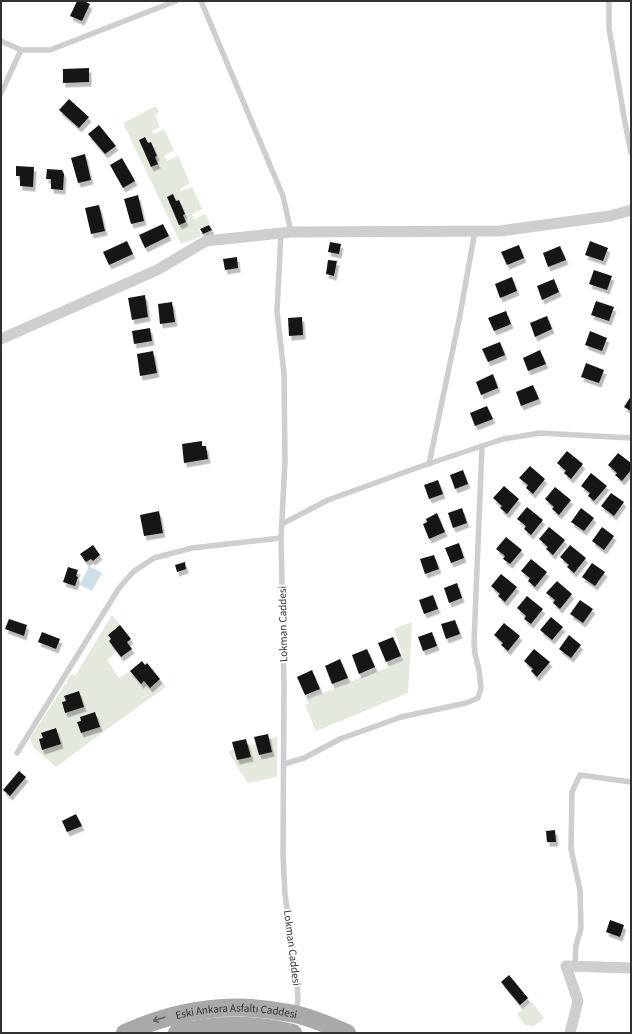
<svg xmlns="http://www.w3.org/2000/svg" width="632" height="1034" viewBox="0 0 632 1034" font-family="'Source Sans 3',sans-serif">
	<defs>
		<filter id="shadow"><feDropShadow dx="2.5" dy="4.5" stdDeviation="0" flood-color="#0004"/></filter>
	</defs>
	<rect width="100%" height="100%" fill="#fff"/>
	<g fill="#e4e9de">
		<polygon points="156,106 159,112 155,115 160,127 152,131 154,134 164,129 174,150 164,156 167,161 178,156 190,183 180,189 181,191 192,187 202,209 192,214 194,219 205,214 210,224 199,229 202,236 181,244 123,123"/>
		<polygon points="112,615 120,625 108,635 111,639 109,641 117,651 107,660 119,678 130,671 140,684 144,681 150,687 160,679 166,687 111,726 56,767 33,747 30,738 72,674 75,676"/>
		<polygon points="412,622 408,693 316,731 305,705 309,704 307,700 376,671 377,672 404,660 394,629"/>
		<polygon points="277,737 277,777 248,783 228,752 234,749 237,760 251,757 248,746 256,744 259,755 272,752 269,739"/>
		<polygon points="532,1002 544,1018 534,1026 525,1025 517,1014"/>
	</g>
	<polygon fill="#cfdfea" points="89,566 102,573 92,591 80,585"/>
	<g fill="#181818" filter="url(#shadow)">
		<polygon points="77,1 84,1 90,4 82,21 70,16"/>
		<polygon points="89,68 89,82 63,83 63,69"/>
		<polygon points="69,99 89,117 79,128 59,110"/>
		<polygon points="99,125 116,146 105,154 88,134"/>
		<polygon points="145,137 148,143 151,142 157,156 155,157 158,164 151,167 139,140"/>
		<polygon points="85,154 91,180 78,183 71,158"/>
		<polygon points="122,158 135,181 123,188 110,165"/>
		<polygon points="16,166 34,167 33,187 20,186 20,176 16,176"/>
		<polygon points="47,169 62,170 64,174 63,190 51,189 51,179 46,179"/>
		<polygon points="173,194 176,201 179,200 185,214 183,215 186,222 179,225 167,197"/>
		<polygon points="138,195 144,221 131,224 124,199"/>
		<polygon points="99,205 105,231 91,234 85,208"/>
		<polygon points="163,224 169,236 145,248 139,235"/>
		<polygon points="209,225 212,230 203,234 200,229"/>
		<polygon points="127,241 133,254 109,265 103,252"/>
		<polygon points="590,241 608,248 603,261 585,255"/>
		<polygon points="330,242 341,244 339,254 328,252"/>
		<polygon points="519,245 524,258 507,265 501,252"/>
		<polygon points="560,246 566,260 548,267 543,253"/>
		<polygon points="237,257 238,268 225,270 223,259"/>
		<polygon points="328,260 337,261 334,276 326,274"/>
		<polygon points="594,270 612,276 607,290 589,284"/>
		<polygon points="512,277 517,291 500,298 495,284"/>
		<polygon points="554,279 559,292 542,300 537,286"/>
		<polygon points="145,295 148,317 132,320 128,298"/>
		<polygon points="596,301 614,307 609,321 591,315"/>
		<polygon points="172,302 175,322 160,324 158,304"/>
		<polygon points="506,311 511,324 494,331 488,318"/>
		<polygon points="547,316 552,329 535,337 530,323"/>
		<polygon points="302,317 303,335 289,336 288,318"/>
		<polygon points="150,328 152,341 134,344 132,331"/>
		<polygon points="590,331 607,338 602,351 585,345"/>
		<polygon points="500,342 505,355 488,362 482,349"/>
		<polygon points="540,350 546,364 528,371 523,358"/>
		<polygon points="153,351 157,373 140,376 137,354"/>
		<polygon points="586,363 604,370 599,383 581,377"/>
		<polygon points="493,374 498,388 481,395 476,382"/>
		<polygon points="533,385 539,399 521,406 516,392"/>
		<polygon points="631,396 631,411 624,407"/>
		<polygon points="487,406 493,419 475,426 470,413"/>
		<polygon points="202,441 202,446 206,446 208,459 184,463 182,444"/>
		<polygon points="567,451 583,464 571,479 564,473 566,471 557,463"/>
		<polygon points="618,453 631,463 631,470 622,481 615,475 617,473 608,465"/>
		<polygon points="530,466 545,479 533,494 526,488 528,485 519,478"/>
		<polygon points="463,470 468,484 455,489 450,475"/>
		<polygon points="591,473 607,486 594,501 588,496 590,493 581,486"/>
		<polygon points="438,480 443,494 429,499 424,485"/>
		<polygon points="504,486 519,499 507,514 500,508 502,506 493,498"/>
		<polygon points="555,487 571,500 559,515 552,509 554,507 545,499"/>
		<polygon points="611,493 624,502 614,516 601,506"/>
		<polygon points="527,507 543,520 531,535 524,529 526,526 517,519"/>
		<polygon points="462,508 467,523 453,528 448,513"/>
		<polygon points="581,508 594,518 584,531 571,522"/>
		<polygon points="159,511 163,533 144,536 140,515"/>
		<polygon points="437,513 445,532 429,539 423,524 427,522 426,519"/>
		<polygon points="549,527 565,540 553,555 546,549 548,547 539,539"/>
		<polygon points="602,527 614,536 604,550 592,541"/>
		<polygon points="506,537 522,550 510,564 503,559 505,556 496,549"/>
		<polygon points="459,543 464,558 451,563 445,548"/>
		<polygon points="93,545 100,555 93,561 91,559 86,562 80,554"/>
		<polygon points="570,545 586,558 574,573 567,567 569,565 560,557"/>
		<polygon points="434,555 439,569 425,574 420,559"/>
		<polygon points="531,559 547,572 535,587 528,581 530,578 521,571"/>
		<polygon points="185,562 186,569 177,572 175,565"/>
		<polygon points="592,563 605,572 595,586 582,577"/>
		<polygon points="68,567 78,570 76,576 78,577 75,586 63,582"/>
		<polygon points="501,574 517,587 505,602 498,596 500,594 491,586"/>
		<polygon points="557,581 572,594 560,609 553,603 555,600 546,593"/>
		<polygon points="457,583 462,598 449,603 444,588"/>
		<polygon points="433,595 438,609 424,614 419,600"/>
		<polygon points="527,596 543,609 531,624 524,619 526,616 517,608"/>
		<polygon points="580,600 593,609 583,623 570,614"/>
		<polygon points="551,617 563,627 552,640 540,630"/>
		<polygon points="9,619 27,625 24,636 5,629"/>
		<polygon points="455,620 460,634 446,639 441,624"/>
		<polygon points="504,623 520,636 508,651 501,645 503,643 494,635"/>
		<polygon points="120,625 131,639 127,642 132,649 121,657 109,641 111,639 108,635"/>
		<polygon points="42,632 60,639 56,649 38,642"/>
		<polygon points="432,632 437,646 423,651 418,637"/>
		<polygon points="569,635 581,645 571,658 559,649"/>
		<polygon points="393,637 401,656 386,662 378,643"/>
		<polygon points="367,649 375,667 359,674 352,655"/>
		<polygon points="534,649 550,662 537,677 531,671 533,669 524,661"/>
		<polygon points="340,659 348,678 332,684 325,666"/>
		<polygon points="142,661 145,665 147,663 160,679 150,688 144,681 141,684 130,671"/>
		<polygon points="312,670 320,689 305,695 297,677"/>
		<polygon points="79,691 84,707 65,713 62,702 66,701 64,696"/>
		<polygon points="95,712 100,727 81,733 77,722 81,721 80,717"/>
		<polygon points="56,728 61,744 42,750 39,739 43,738 41,733"/>
		<polygon points="268,734 272,752 259,755 254,737"/>
		<polygon points="246,739 251,757 237,760 232,742"/>
		<polygon points="19,771 26,777 10,796 3,790"/>
		<polygon points="76,814 82,826 67,832 62,821"/>
		<polygon points="555,830 556,842 547,842 546,831"/>
		<polygon points="610,920 624,925 620,937 606,932"/>
		<polygon points="509,975 528,998 520,1005 501,982"/>
	</g>
	<g fill="none" stroke-linecap="round" stroke-linejoin="round">
		<g stroke="#cecece" stroke-width="5.5">
			<polyline points="201,1 283,196 291,232"/>
			<polyline points="609,1 609,28 624,117 631,153"/>
			<polyline points="1,41 21,50 1,93"/>
			<polyline points="21,50 50,50 176,1"/>
			<polyline points="281,233 277,311 284,374 285,461 281,538 284,686 283,855 285,895 296,969 298,1000 296,1012"/>
			<polyline points="429,464 459,320 475,231"/>
			<polyline points="282,524 328,500 422,466 503,439 540,433 631,438"/>
			<polyline points="17,753 119,588 133,572 154,558 192,548 281,538"/>
			<polyline points="284,764 304,758 340,739 401,717 466,703 478,698 481,688 479,670 475,654 474,643 482,446"/>
			<polyline points="575,966 576,945 581,928 580,890 571,849 572,792 580,775 631,782"/>
		</g>
		<g stroke="#cecece" stroke-width="11">
			<polyline points="1,339 157,270 206,241 291,232 500,231 610,216 631,210"/>
			<polyline points="570,1033 578,1001 566,966 631,968"/>
		</g>
		<g stroke="#a9a9a9" stroke-width="18">
			<path id="s1" d="M125 1033C181 1008 235 1001 295 1014 313 1018 330 1026 347 1033"/>
			<path d="M177 1033C215 1024 255 1023 293 1033"/>
		</g>
	</g>
	<defs><path id="oneway-shaft" d="M-6 0H5M1.5-3L5.5 0L1.5 3" fill="none" stroke-width="1.6" stroke-linecap="round" stroke-linejoin="round"/></defs>
	<use stroke="#616161" href="#oneway-shaft" transform="translate(159 1019) rotate(162)"/>
	<g text-anchor="middle" dominant-baseline="central" stroke-width="4" stroke-linejoin="round" paint-order="stroke">
		<g font-size="11" fill="#313131" stroke="#fff">
			<text transform="translate(283 624) rotate(-91)">Lokman Caddesi</text>
			<text transform="translate(292 948) rotate(83)">Lokman Caddesi</text>
			<text stroke="none"><textPath href="#s1" startOffset="115">Eski Ankara Asfaltı Caddesi</textPath></text>
		</g>
	</g>
	<rect width="632" height="1034" fill="none" stroke="#313131" stroke-width="4"/>
</svg>
